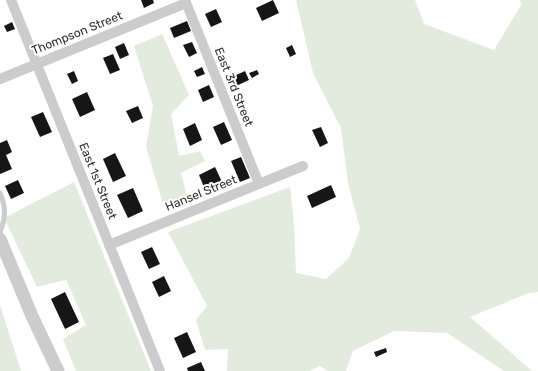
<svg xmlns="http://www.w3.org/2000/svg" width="538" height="371" viewBox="0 0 538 371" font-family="Rubik,sans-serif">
	<rect width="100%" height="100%" fill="#fff"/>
	<g fill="#e3ebde">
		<polygon points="296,0 415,0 424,24 494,50 521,5 520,0 538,0 538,292 529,293 470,317 532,371 504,371 447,333 394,331 353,351 346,371 328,371 320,366 309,371 227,371 228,349 205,350 196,320 207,306 168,232 290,187 294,225 296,273 326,279 349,258 360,229 348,183 341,128 313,73"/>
		<polygon points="162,34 189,95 171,114 179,156 200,151 205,161 181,173 188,200 164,207 146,147 153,106 134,46"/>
		<polygon points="74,182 151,371 76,371 63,339 86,325 66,280 37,287 4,218"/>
		<polygon points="0,305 21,371 0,371"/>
	</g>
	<g fill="#161616">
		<polygon points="141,0 153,0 154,3 144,8"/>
		<polygon points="273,0 279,13 262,21 256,8"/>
		<polygon points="216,9 222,22 211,27 205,14"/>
		<polygon points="187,21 191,31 174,38 170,28"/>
		<polygon points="12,22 15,29 7,32 4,26"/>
		<polygon points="192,42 197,53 189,57 183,45"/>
		<polygon points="124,43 129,55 120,59 115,47"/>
		<polygon points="292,45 296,54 290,57 286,48"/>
		<polygon points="113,54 120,70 110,74 103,58"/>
		<polygon points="202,67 205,74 197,77 194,71"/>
		<polygon points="257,70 259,74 252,78 249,73"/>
		<polygon points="74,71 78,81 72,84 67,74"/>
		<polygon points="245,71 249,80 236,86 232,77"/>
		<polygon points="209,85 214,97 203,102 198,90"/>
		<polygon points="87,92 95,110 80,117 72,99"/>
		<polygon points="138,106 143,118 132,123 126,111"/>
		<polygon points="43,112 52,132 40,137 31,117"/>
		<polygon points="224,122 232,140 221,145 213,127"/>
		<polygon points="195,123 202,140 190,146 183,129"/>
		<polygon points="321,127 328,143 320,147 312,130"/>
		<polygon points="7,140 12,152 6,155 12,169 0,174 0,143"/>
		<polygon points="115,153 126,176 113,182 103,159"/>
		<polygon points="241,157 250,178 240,182 231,161"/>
		<polygon points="215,167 223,184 206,192 199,175"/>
		<polygon points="18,180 24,193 11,199 5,186"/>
		<polygon points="331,185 336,197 312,208 307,196"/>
		<polygon points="133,188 143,211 128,218 117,195"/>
		<polygon points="152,247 160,264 149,269 141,252"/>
		<polygon points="164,276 171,291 159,297 152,282"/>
		<polygon points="65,292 79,322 65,329 51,299"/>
		<polygon points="187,332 196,352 183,358 174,338"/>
		<polygon points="386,348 387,352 376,357 374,352"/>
		<polygon points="201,362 205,371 188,371 187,368"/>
	</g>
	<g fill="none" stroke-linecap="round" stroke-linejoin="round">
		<path stroke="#ccc" stroke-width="5" d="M0 193C6 207 6 217 0 232"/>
		<g stroke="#ccc" stroke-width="10">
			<polyline points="11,0 160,371"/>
			<polyline points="185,0 259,184"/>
			<polyline points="0,79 186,3"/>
			<polyline points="109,245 303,166"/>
		</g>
		<polyline stroke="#ccc" stroke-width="13" points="0,239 32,316 58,371"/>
	</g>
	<g text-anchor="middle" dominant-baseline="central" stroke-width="4" stroke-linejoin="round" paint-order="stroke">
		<g font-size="12" fill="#2f2f2f" stroke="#fff">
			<text transform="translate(77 33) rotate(-22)">Thompson Street</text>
			<text transform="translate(234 87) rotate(68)">East 3rd Street</text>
			<text transform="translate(98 181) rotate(68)">East 1st Street</text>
			<text transform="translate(201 193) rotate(-22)">Hansel Street</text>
		</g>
	</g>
</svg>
